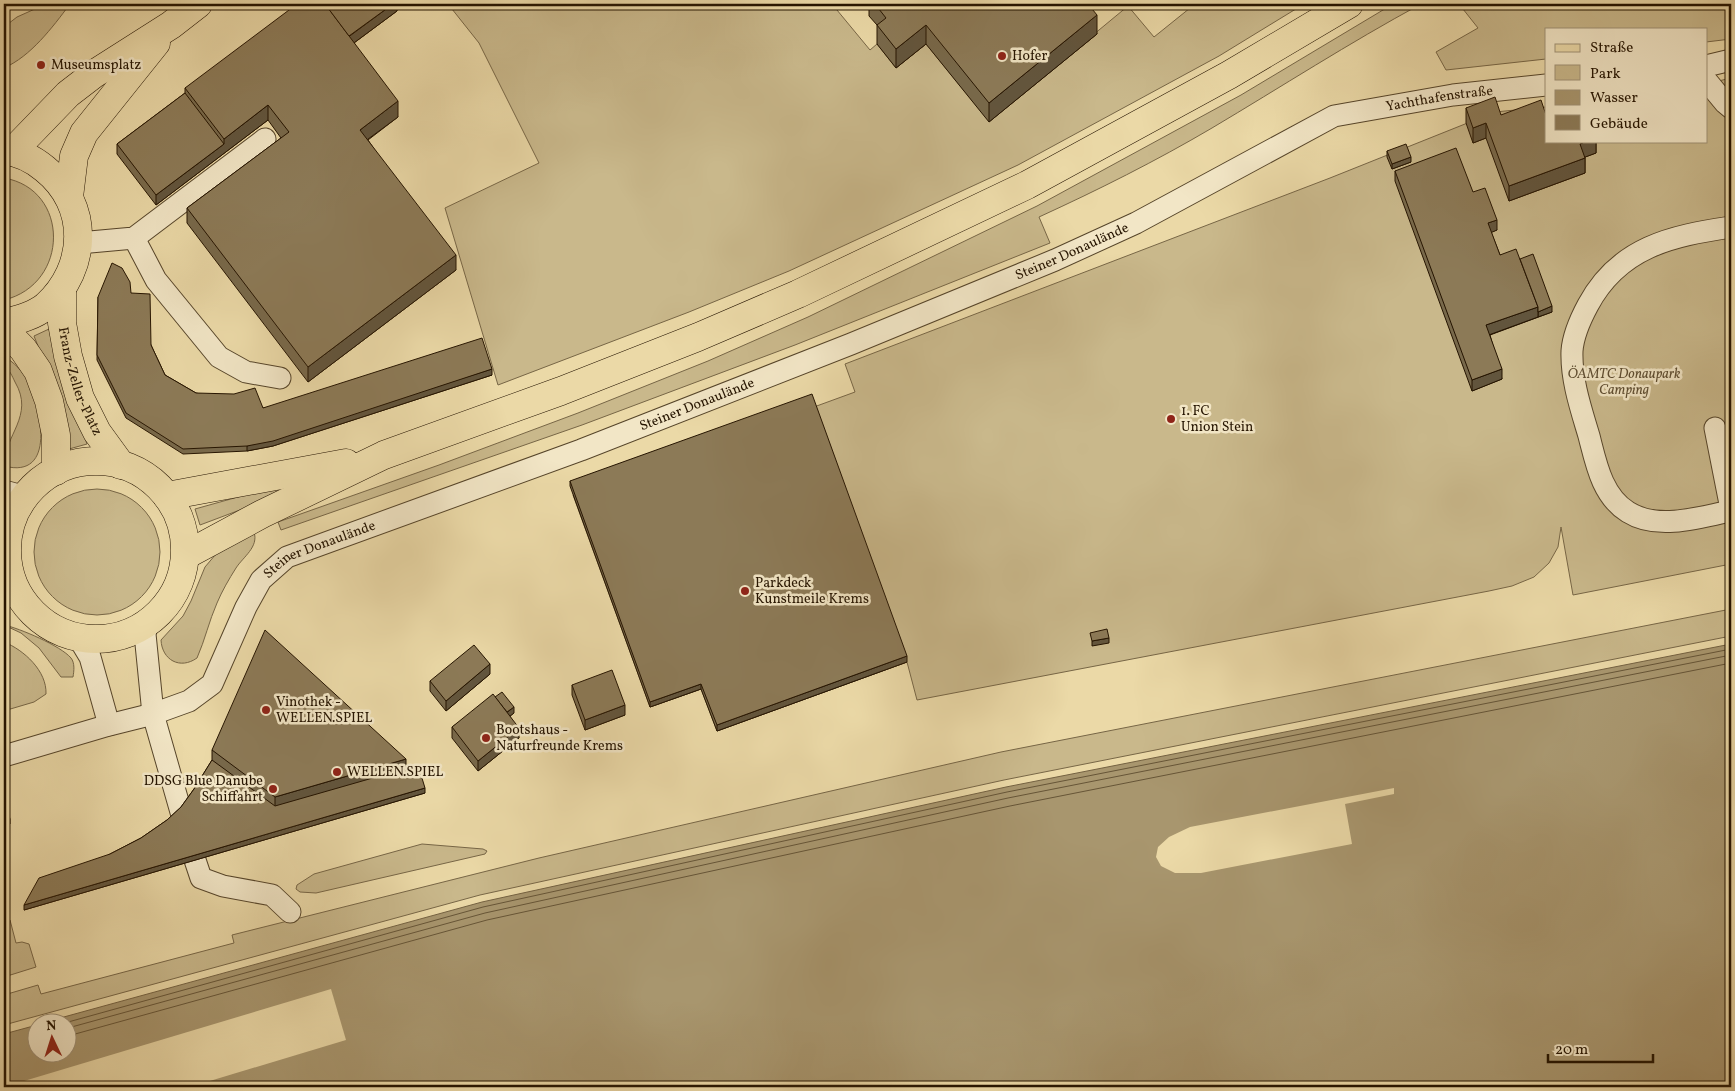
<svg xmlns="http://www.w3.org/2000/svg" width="1735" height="1091" viewBox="0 0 1735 1091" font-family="Vollkorn,serif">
	<rect width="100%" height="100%" fill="#ebd9a7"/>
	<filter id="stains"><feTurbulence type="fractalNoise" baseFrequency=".004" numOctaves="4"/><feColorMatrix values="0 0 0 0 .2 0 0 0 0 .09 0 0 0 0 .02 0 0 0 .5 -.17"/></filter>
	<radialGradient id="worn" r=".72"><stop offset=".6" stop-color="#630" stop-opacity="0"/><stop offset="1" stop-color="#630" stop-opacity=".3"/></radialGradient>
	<g fill="#c9b88b" stroke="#776646">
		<path d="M46 4H70C52 28 31 56 4 68V27L17 17Z"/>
		<polygon points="448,4 832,4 870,50 877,44 896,68 926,44 989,121 1128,6 1154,37 1195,4 1304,4 1219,56 1018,165 789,271 689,312 498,385 445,208 539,163 479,43"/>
		<path d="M1393 4H1421C1349 43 1281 87 1212 128 1156 161 1098 190 1039 217L1050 243 795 345 582 425 281 530 278 522 439 465 578 413 708 361 808 317 1037 206 1241 95Z"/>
		<polygon points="1459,4 1731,4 1731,39 1706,42 1706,29 1546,29 1546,59 1446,70 1436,52 1478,28"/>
		<polygon points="1731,78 1731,564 1573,595 1561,527 1558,547 1549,563 1534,577 1512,586 1489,591 917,700 907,662 717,731 701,689 650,707 573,495 855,392 845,364 1330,178 1495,112 1546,107 1546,141 1706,141 1706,84"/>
		<path d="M4 178C70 189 70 284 4 300Z"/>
		<polygon points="49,329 61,374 87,444 69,449 50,376 34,336"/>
		<path d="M4 356C13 362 23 371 28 381 41 407 57 480 4 466 4 435 35 416 15 382 12 376 10 370 4 367Z"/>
		<polygon points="331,471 333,475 200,525 195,509"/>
		<circle cx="97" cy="552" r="63"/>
		<path d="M254 532C259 547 243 557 236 568 229 579 222 591 217 603 209 621 205 640 197 658 180 670 162 660 161 640L183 616 191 601 205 567 216 554 230 542Z"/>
		<polygon points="1731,609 1731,636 1004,780 480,895 4,1025 4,995 38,985 41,994 234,943 232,935 539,858 1001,752"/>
		<path d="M4 625C19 628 61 646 71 658 75 663 74 671 73 677H61L39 648 21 633Z"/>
		<path d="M4 642C24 650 47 671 46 694L34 702 7 710 4 700Z"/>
		<polygon points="422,844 483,849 487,851 485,854 316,893 300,892 296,889 297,885 314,874"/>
		<polygon points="10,920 16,943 22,942 29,944 36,967 4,977 4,922"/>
	</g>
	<polygon fill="#a8966e" stroke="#746242" points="1731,644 1731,1087 4,1087 4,1034 37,1025 38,1054 68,1054 68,1024 42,1023 482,902 1006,787"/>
	<g fill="#ebd9a7">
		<polygon points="1394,788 1394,794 1345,804 1352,844 1201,873 1175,873 1161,866 1156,857 1158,847 1169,837 1190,827"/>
		<polygon points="331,989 346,1040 190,1087 4,1087"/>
	</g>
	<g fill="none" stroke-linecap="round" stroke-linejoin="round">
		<g stroke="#665537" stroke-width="1">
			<polyline points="61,1024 483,907 1007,792 1731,649"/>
			<polyline points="68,1028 485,913 1008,798 1731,655"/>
			<polyline points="68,1036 487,920 1010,806 1731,663"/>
		</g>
		<defs>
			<g id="lane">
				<polyline points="1706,66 1731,60"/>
				<polyline points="1706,80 1725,103 1731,108"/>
				<path d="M1731 227C1671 236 1619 247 1588 305 1581 318 1573 336 1572 351 1571 380 1581 409 1589 436 1596 463 1602 496 1628 512 1658 531 1699 517 1731 511"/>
				<polyline points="134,238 156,280 219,357 246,372 280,378"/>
				<polyline points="79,243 134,238 265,139"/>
				<polyline points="1715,428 1731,509"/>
				<polyline points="4,491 26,497"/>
				<polyline points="4,527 9,531"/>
				<polyline points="148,623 145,634 153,714 181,812"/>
				<polyline points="78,637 90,657 109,725"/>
				<path id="s1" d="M4 756 109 725 153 714 189 701 212 684 246 607 261 580 287 557 581 450 851 344 1055 260 1136 223 1334 116 1453 95 1546 85"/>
				<polyline points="195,860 201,878 223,886 272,895 290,912"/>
			</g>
			<g id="primary">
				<path d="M4 151C19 152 33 159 45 169 90 205 88 268 46 306 34 316 18 320 4 323"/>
				<polyline points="12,152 68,94 94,74 171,25 198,4"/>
				<polyline points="69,197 74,156 84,133 156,43"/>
				<path id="s2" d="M62 289V323L68 356 80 398 97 432 121 465"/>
				<polyline points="4,330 23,349 38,371 49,401 56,435 56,471"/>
				<circle cx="96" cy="550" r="89"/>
			</g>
			<g id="highway">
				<polyline points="167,496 346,463"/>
				<polyline points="186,555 262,514 384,455 561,391 698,337 798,294 1027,185 1229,75 1349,4"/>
			</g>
		</defs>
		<use href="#lane" stroke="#56452a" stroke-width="23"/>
		<use href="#primary" stroke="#251400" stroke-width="29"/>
		<use href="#highway" stroke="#251400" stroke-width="29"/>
		<use href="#lane" stroke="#f2e6c6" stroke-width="21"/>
		<use href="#primary" stroke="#ebd9a7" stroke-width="28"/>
		<use href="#highway" stroke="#ebd9a7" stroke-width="28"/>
	</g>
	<g fill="#78694b" stroke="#251400">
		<polygon points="397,4 397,11 354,43 398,117 368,140 456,270 308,382 187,223 187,208 281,138 268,120 156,205 117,154 117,144 185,93 185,88"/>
		<polygon points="869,4 1088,4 1097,34 989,122 926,44 896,68 877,44 877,25 869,16"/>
		<polygon points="1466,108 1501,115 1546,141 1596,141 1596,153 1585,157 1585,173 1509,201 1486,138 1473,143 1466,123"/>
		<polygon points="1387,151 1411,162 1392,169 1387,157"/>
		<polygon points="1395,171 1473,192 1497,230 1491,232 1500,255 1520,259 1552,312 1490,335 1502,379 1472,391 1395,181"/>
		<polygon points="131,293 151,345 165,375 196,393 263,408 492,375 273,446 247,451 183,454 126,418 97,360 98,297"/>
		<polygon points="570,481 907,662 717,731 701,689 650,707 570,486"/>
		<polygon points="490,674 446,711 430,691 430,681"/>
		<polygon points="572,685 625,715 585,730 572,695"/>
		<polygon points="495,697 514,713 510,716 519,738 478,771 452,738 452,727"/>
		<polygon points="212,750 406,769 425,793 24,910 110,854 141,838 167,820 181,807 194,789 212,760"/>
	</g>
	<g fill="#62553d" stroke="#251400">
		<polygon points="393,4 397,4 397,11 347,48 347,38"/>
		<polygon points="1097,15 1097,34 989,122 989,103"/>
		<polygon points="926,25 926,44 896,68 896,49"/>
		<polygon points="398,101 398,117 360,145 360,130"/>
		<polygon points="268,105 268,120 156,205 156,195 224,144 224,139"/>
		<polygon points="1486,123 1486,138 1473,143 1473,128"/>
		<polygon points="1587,141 1596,141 1596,153 1580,159 1580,144"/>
		<polygon points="1411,157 1411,162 1392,169 1392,164"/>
		<polygon points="1585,158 1585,173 1509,201 1509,186"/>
		<polygon points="1497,220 1497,230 1488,234 1488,223"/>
		<polygon points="456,255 456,270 308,382 308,367"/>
		<polygon points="1552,306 1552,312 1538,317 1538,312"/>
		<polygon points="1538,307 1538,317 1486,336 1486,325"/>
		<polygon points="492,369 492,375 273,446 247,451 247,446"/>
		<polygon points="1502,369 1502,379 1472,391 1472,380"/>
		<polygon points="1109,638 1109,643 1092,646 1092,641"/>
		<polygon points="907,656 907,662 717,731 717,725"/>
		<polygon points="490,664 490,674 446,711 446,701"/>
		<polygon points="701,684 701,689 650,707 650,702"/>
		<polygon points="625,705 625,715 585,730 585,720"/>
		<polygon points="514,707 514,713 505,720 505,714"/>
		<polygon points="519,728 519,738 478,771 478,761"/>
		<polygon points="406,759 406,774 275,812 275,797"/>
		<polygon points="425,788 425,793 24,910 24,905"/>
		<polygon points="10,819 10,824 4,826 4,821"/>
	</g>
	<g fill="#8c7a57" stroke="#251400">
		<polygon points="297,4 325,4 398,101 360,130 456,255 308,367 187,208 289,132 268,105 224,139 185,88"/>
		<polygon points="325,4 393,4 349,36"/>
		<polygon points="875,4 1088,4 1097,15 989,103 926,25 896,49 877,25 886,18"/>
		<polygon points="185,93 224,144 156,195 117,144"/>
		<polygon points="1495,97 1501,115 1541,100 1546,115 1546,141 1587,141 1580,144 1585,158 1509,186 1486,123 1473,128 1466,108"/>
		<polygon points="1406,144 1411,157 1392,164 1387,151"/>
		<polygon points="1456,148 1473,192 1485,188 1497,220 1488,223 1500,255 1516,249 1538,307 1486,325 1502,369 1472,380 1395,171"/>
		<polygon points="1533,254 1552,306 1538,312 1538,307 1520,259"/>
		<polygon points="112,263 122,268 130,282 131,293 150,294 151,345 165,375 196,393 234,394 255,388 263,408 482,338 492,369 273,441 247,446 183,449 126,413 97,355 98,297"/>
		<polygon points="812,394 907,656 717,725 701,684 650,702 570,481"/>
		<polygon points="1107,629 1109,638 1092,641 1090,633"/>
		<polygon points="265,630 406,759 275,797 212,750"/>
		<polygon points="474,645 490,664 446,701 430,681"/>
		<polygon points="612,670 625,705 585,720 572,685"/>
		<polygon points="502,692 514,707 507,712 495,697"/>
		<polygon points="493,694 519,728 478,761 452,727"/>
		<polygon points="212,760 275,806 418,765 425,788 24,905 39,878 110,854 141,838 167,820 181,807 194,789"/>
		<polygon points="4,799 10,819 4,821"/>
	</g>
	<g fill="#8f2418" stroke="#f2e6c6" stroke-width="2">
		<circle cx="1002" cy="56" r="5"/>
		<circle cx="41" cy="65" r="5"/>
		<circle cx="1171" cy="419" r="5"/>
		<circle cx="745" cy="591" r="5"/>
		<circle cx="266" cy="710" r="5"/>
		<circle cx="486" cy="738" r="5"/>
		<circle cx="337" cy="772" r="5"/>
		<circle cx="273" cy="789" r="5"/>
	</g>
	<g text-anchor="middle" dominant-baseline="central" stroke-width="5" stroke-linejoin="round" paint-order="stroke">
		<g font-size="14" fill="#251400" stroke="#f2e6c6" text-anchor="start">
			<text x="1012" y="56">Hofer</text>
			<text x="51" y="65">Museumsplatz</text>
			<text x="1181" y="411">1. FC<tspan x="1181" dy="16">Union Stein</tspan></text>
			<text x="755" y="583">Parkdeck<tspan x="755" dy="16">Kunstmeile Krems</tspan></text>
			<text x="276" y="702">Vinothek -<tspan x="276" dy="16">WELLEN.SPIEL</tspan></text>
			<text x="496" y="730">Bootshaus -<tspan x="496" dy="16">Naturfreunde Krems</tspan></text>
			<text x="347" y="772">WELLEN.SPIEL</text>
			<text x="263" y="781" text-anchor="end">DDSG Blue Danube<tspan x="263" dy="16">Schiffahrt</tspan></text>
		</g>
		<g font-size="14" fill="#251400" stroke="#f2e6c6">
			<text stroke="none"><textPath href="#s1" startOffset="1616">Yachthafenstraße</textPath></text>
			<text stroke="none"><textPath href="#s1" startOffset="1214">Steiner Donaulände</textPath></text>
			<text stroke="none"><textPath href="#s2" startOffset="95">Franz-Zeller-Platz</textPath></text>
			<text stroke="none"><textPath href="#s1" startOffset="809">Steiner Donaulände</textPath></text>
			<text stroke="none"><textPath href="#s1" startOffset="404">Steiner Donaulände</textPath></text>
		</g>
		<g font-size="14" font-style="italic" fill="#5e4d31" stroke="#f2e6c6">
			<text x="1624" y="374">ÖAMTC Donaupark<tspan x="1624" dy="16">Camping</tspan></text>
		</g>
	</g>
	<rect width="1735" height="1091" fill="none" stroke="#ebd9a7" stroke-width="20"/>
	<rect x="5" y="5" width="1725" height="1081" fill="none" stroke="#251400" stroke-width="2.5"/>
	<rect x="10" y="10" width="1715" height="1071" fill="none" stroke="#251400"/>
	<rect x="1545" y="28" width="162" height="115" fill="#f2e6c6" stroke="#a09277"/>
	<rect x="1555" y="44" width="25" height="8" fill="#ebd9a7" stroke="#a09277"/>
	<text x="1590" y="52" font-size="15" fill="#251400">Straße</text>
	<rect x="1555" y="65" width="25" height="15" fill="#c9b88b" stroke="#a09277"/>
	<text x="1590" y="78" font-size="15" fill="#251400">Park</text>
	<rect x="1555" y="90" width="25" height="15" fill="#a8966e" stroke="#a09277"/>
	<text x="1590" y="102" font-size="15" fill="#251400">Wasser</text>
	<rect x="1555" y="115" width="25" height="15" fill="#8c7a57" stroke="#a09277"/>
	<text x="1590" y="128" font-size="15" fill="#251400">Gebäude</text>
	<g transform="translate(52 1038) rotate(356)"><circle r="24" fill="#f2e6c6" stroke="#a09277"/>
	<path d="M0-4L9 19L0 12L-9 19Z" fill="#8f2418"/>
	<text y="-8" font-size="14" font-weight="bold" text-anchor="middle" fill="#251400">N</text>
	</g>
	<path d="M1548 1054v8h105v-8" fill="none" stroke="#251400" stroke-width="2.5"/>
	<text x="1555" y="1054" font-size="15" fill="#251400" stroke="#f2e6c6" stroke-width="4" paint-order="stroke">20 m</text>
	<rect width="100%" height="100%" filter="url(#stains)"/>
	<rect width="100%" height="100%" fill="url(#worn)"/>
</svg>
